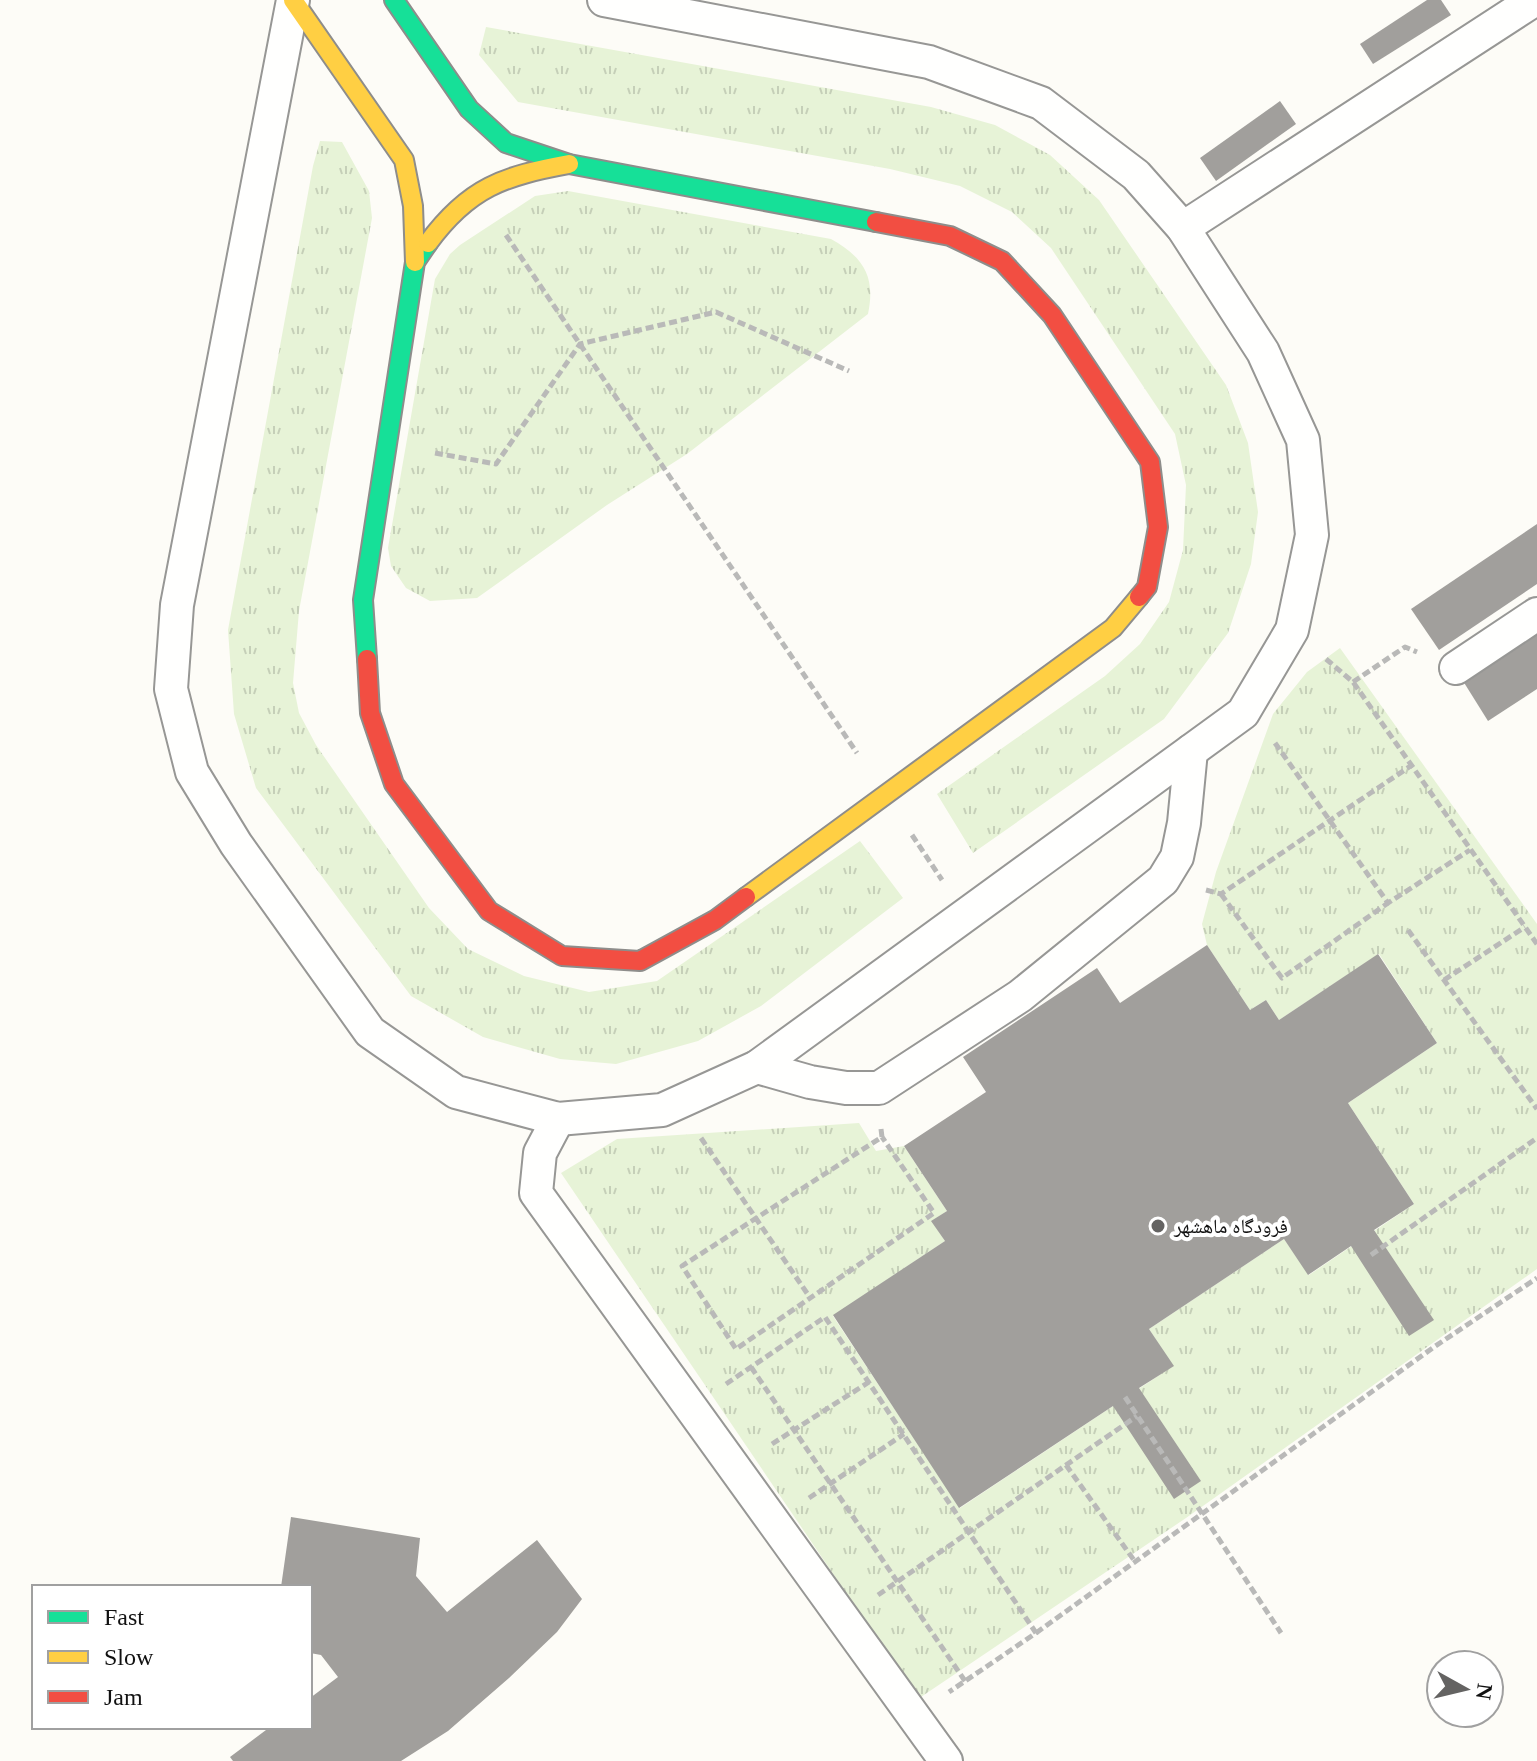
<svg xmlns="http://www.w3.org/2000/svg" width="1537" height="1761" viewBox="0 0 1537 1761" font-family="'Times New Roman','Noto Naskh Arabic',serif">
	<defs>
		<pattern id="park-tufts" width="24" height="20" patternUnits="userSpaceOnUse" patternTransform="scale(2)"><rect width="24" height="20" fill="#e7f3d7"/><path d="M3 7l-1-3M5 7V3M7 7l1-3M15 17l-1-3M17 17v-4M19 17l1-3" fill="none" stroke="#c5cfb8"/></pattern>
	</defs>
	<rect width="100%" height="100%" fill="#fdfcf7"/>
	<g fill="url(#park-tufts)">
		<polygon points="486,27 931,107 995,125 1050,155 1099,200 1226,385 1248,443 1258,512 1251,564 1228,633 1164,719 973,853 937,794 1105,676 1140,644 1169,602 1183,550 1186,485 1175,434 1051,248 1012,212 960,186 890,169 518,102 479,55"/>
		<polygon points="320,141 342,142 369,191 372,218 299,611 293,683 299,713 316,745 429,908 468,949 524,976 589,992 657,981 860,841 903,898 761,1006 698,1041 616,1064 560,1059 483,1037 411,996 256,788 234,714 228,630 313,166"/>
		<path d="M568 191 831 239C863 257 876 276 868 314L687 454 607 505 477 598 430 601 406 588 391 566 388 548 435 279 450 254 460 245 535 196Z"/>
		<polygon points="1340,648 1537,924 1537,1269 1186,1518 918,1699 561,1173 617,1139 859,1123 876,1151 904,1146 947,1211 932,1221 945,1241 833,1316 960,1508 1173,1366 1149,1329 1284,1239 1309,1275 1414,1204 1348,1103 1437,1043 1379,954 1279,1020 1266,1000 1250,1010 1207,945 1202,924 1216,872 1273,714 1307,672"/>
	</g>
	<g fill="#a19f9c">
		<polygon points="1427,0 1441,0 1451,15 1373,64 1360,44"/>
		<polygon points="1280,101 1296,124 1216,181 1200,158"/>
		<polygon points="1537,524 1537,584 1439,650 1411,609"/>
		<polygon points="1537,632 1537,689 1488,721 1463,681"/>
		<polygon points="1207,945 1250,1010 1266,1000 1279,1020 1378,954 1437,1043 1348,1103 1414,1204 1374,1230 1434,1320 1409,1336 1351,1246 1308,1275 1284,1239 1149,1329 1174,1366 1139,1388 1201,1481 1174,1499 1113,1406 959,1508 833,1315 945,1241 931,1221 947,1211 904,1146 986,1092 963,1057 1097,968 1120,1003"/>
		<polygon points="291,1517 420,1538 416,1576 447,1612 537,1540 582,1599 557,1632 509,1678 448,1731 401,1761 233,1761 230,1757 270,1727 310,1727 310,1698 338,1677 321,1655 310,1653 310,1587 281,1587"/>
	</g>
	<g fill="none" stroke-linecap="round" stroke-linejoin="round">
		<defs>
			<g id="lane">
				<polyline points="293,0 177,605 171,689 192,772 236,844 370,1032 456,1092 558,1119 662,1110 757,1067 1243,713 1292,630 1312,535 1303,440 1263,352 1183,228 1136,175 1041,103 929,62 604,0"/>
				<polyline points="1183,228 1534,0"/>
				<polyline points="1456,668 1537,614"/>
				<polyline points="757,1067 810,1082 846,1088 879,1088 1020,996 1163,880 1177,857 1184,823 1191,751"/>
				<polyline points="558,1119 540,1153 536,1193 946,1761"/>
			</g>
			<g id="fast">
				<polyline points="394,0 469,109 506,143 569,164 876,222"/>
				<polyline points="367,659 363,600 415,262 428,243"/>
			</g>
			<g id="slow">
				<polyline points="293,0 404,160 413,206 415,262"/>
				<path d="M428 243C469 187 504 176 569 164"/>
				<polyline points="746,897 1113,628 1139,597"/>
			</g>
			<g id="jam">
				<polyline points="876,222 950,236 1002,261 1052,315 1150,462 1158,527 1147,587 1139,597"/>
				<polyline points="367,659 370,713 394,784 489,911 562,956 640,961 715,920 746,897"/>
			</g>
		</defs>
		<use href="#lane" stroke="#979795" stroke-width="36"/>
		<use href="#fast" stroke="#8e8d8b" stroke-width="22"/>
		<use href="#slow" stroke="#8e8d8b" stroke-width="22"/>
		<use href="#jam" stroke="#8e8d8b" stroke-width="22"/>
		<g stroke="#b9b9b8" stroke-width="5" stroke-dasharray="8 4" stroke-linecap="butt">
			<polyline points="506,235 857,753"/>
			<polyline points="435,453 496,464 580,344 716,312 849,371"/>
			<polyline points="1326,659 1353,682 1537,944"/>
			<polyline points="1353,682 1405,647 1417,652"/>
			<polyline points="1275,743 1388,903 1470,850"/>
			<polyline points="912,835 942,880"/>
			<polyline points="1206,890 1221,894 1412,765"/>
			<polyline points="1221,894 1282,978 1388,903"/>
			<polyline points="1408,930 1537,1109"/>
			<polyline points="1444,980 1525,927"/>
			<polyline points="881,1129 882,1137 682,1266 736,1349 934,1213 882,1137"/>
			<polyline points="701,1138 811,1299"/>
			<polyline points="1371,1255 1537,1138"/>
			<polyline points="751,1367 965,1681"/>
			<polyline points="726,1384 825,1317 1036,1633 949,1692"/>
			<polyline points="1125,1397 1281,1633"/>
			<polyline points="772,1444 869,1382"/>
			<polyline points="1066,1465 1136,1563"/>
			<polyline points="809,1498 904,1434"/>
			<polyline points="878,1595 1137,1416"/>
			<polyline points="1036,1633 1434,1347 1537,1278"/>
		</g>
		<use href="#lane" stroke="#fffffe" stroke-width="32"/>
		<use href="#fast" stroke="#16e098" stroke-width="18"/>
		<use href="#slow" stroke="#ffcf43" stroke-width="18"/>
		<use href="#jam" stroke="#f24e42" stroke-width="18"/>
	</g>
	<circle fill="#646362" stroke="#fff" stroke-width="3" cx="1158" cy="1226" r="8"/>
	<g text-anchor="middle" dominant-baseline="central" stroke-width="8" stroke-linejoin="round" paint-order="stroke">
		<g font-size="20" fill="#111" stroke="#fff" text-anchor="start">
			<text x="1174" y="1226">فرودگاه ماهشهر</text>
		</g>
	</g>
	<rect x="32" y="1585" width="280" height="144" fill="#ffffff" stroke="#a0a0a0" stroke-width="2"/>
	<rect x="48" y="1611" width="40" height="12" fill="#16e098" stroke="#a0a0a0" stroke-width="2"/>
	<text x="104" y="1625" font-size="24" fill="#111111">Fast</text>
	<rect x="48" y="1651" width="40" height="12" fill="#ffcf43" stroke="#a0a0a0" stroke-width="2"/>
	<text x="104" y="1665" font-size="24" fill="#111111">Slow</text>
	<rect x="48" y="1691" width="40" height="12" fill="#f24e42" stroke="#a0a0a0" stroke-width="2"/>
	<text x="104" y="1705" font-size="24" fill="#111111">Jam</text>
	<g transform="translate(1465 1689) rotate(98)"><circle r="38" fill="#ffffff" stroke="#a0a0a0" stroke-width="2"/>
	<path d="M0-6L14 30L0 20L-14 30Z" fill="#646362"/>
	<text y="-12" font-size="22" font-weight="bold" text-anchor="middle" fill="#111111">N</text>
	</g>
</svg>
